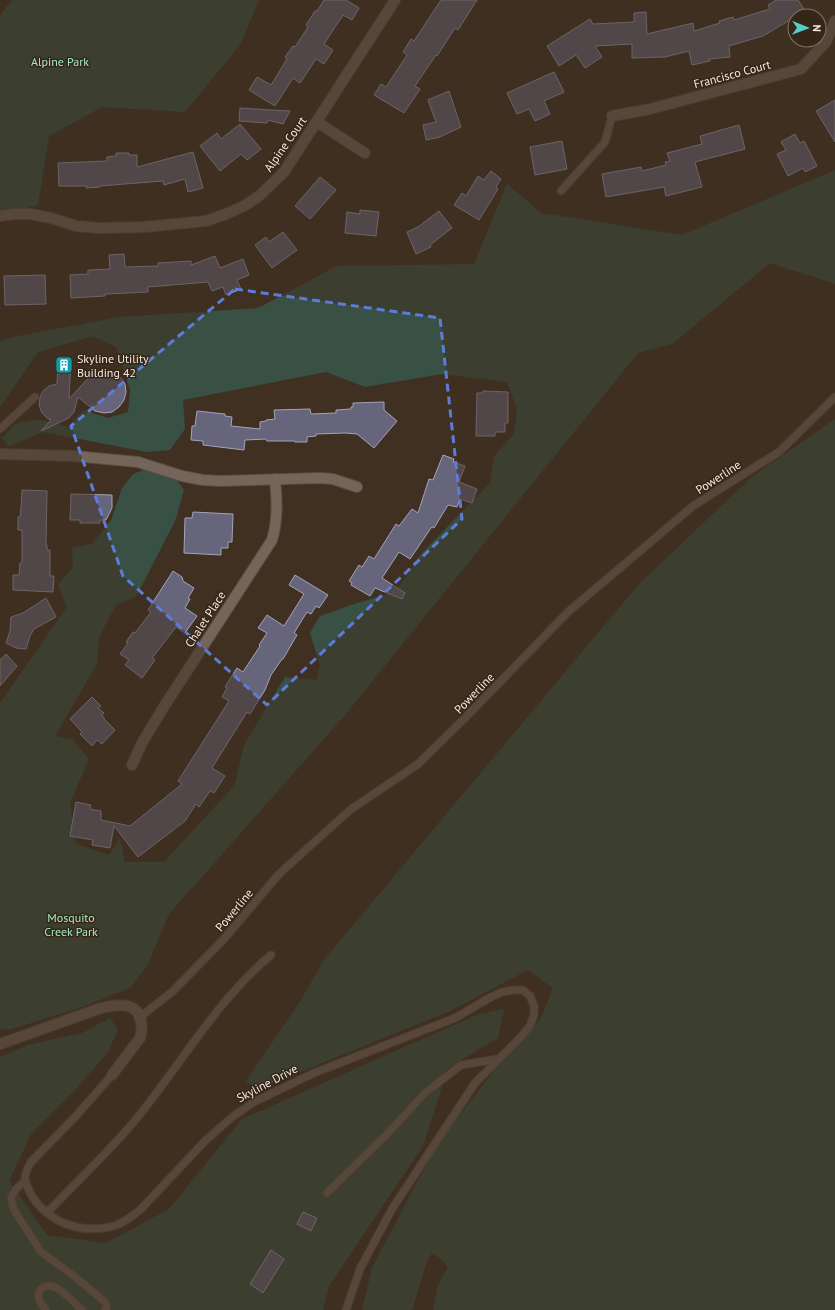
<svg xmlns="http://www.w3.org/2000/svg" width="835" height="1310" viewBox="0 0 835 1310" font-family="'PT Sans',sans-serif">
	<rect width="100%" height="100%" fill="#3f3021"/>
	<g fill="#385144">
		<polygon points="13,0 259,0 240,45 185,112 102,107 49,136 38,205 0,215 0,16 6,7"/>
		<polygon points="835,170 835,284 770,263 672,344 638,353 345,715 169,914 148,964 131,987 88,1005 12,1029 0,1030 0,703 67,607 58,585 73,567 72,548 92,544 111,520 122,488 133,474 163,463 184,490 176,519 136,597 116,605 99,637 97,664 55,736 72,739 89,759 70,803 76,844 109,855 120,838 125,862 164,862 235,785 244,745 285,677 316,680 320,665 310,633 320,616 351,605 395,592 423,552 490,483 494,456 514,434 517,410 507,382 442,374 365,387 326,372 183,400 185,429 170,450 147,452 43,432 9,446 2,438 15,424 38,419 68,427 83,410 108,418 128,412 130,390 116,347 93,336 38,352 0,407 0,342 13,337 119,317 258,308 337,266 474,264 507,184 541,213 682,235"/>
		<polygon points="835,419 835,1310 433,1310 438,1285 448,1267 442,1260 432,1253 427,1261 412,1310 362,1310 372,1268 437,1144 493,1072 540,1020 553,988 528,970 450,1011 256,1090 246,1081 301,1000 323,961 639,584 753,476"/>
		<polygon points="504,1009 498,1038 448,1068 423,1146 329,1286 323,1310 0,1310 0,1057 28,1045 82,1033 110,1018 118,1030 108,1052 77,1088 31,1134 9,1181 47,1235 106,1243 169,1209 242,1119 479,1014"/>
	</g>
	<g fill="#67657b" stroke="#a4a3ba">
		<polygon points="324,0 346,0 359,8 352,20 343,15 324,44 333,50 324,64 316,59 300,83 293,78 275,106 249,90 257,77 271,85 287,59 285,57 293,46 295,47 308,27 306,25 315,11 317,11"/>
		<polygon points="441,0 477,0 458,30 455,28 437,56 436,55 415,86 420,89 404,113 374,95 381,84 386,87 407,55 403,52 411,39 414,41"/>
		<polygon points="776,0 798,0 805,11 795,16 795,17 763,36 729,46 730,57 709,59 710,61 692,65 689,51 665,57 632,58 632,44 595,46 602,57 585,68 576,55 559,66 547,46 590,19 593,24 634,22 634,13 646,12 647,34 693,23 694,31 720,23 719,21 733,17 734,20 770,9 768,5"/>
		<polygon points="554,72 564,92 544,101 550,114 535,121 529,109 517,114 507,93"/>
		<polygon points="449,91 461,127 440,137 426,140 423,125 436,122 428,100"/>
		<polygon points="835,100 835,142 816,111"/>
		<polygon points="240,108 271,110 290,111 283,124 268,120 267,123 239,121"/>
		<polygon points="240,124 261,149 247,160 241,154 220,171 200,146 217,133 221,139"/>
		<polygon points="739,125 745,149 695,162 702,187 666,196 664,187 606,197 602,174 641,167 642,171 666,165 665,162 670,161 667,153 702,144 700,136"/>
		<polygon points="795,134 800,143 804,141 817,166 805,172 803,168 788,176 777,154 786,150 781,142"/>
		<polygon points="562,141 567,169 535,175 530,147"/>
		<polygon points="193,152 203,188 188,192 185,179 164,185 163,181 100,186 100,187 86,188 87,186 59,186 58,163 107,161 107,157 116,156 116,153 129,153 129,155 137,155 137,167"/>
		<polygon points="491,171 501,179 496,187 498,189 479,220 454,205 462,193 466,196 478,176 484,180"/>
		<polygon points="320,177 336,190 310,219 295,206"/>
		<polygon points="360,210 379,212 376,236 345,233 347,212 360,214"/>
		<polygon points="439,211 452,228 430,245 431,247 416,254 407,232 418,227"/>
		<polygon points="283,232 297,250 272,268 255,245 266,237 269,242"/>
		<polygon points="124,254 125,267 158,266 158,263 191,261 191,265 215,256 220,268 243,259 249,275 237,280 241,289 226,295 223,287 212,291 208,282 148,287 148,292 105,294 105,296 71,298 70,275 88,274 88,270 110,269 109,255"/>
		<polygon points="45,275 46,304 5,305 4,276"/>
		<polygon points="58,360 71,360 69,399 92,374 100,371 108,370 115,373 121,378 125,384 126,392 124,400 119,407 112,412 104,413 95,411 78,397 74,412 69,418 41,431 51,420 47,418 42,413 39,405 40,397 43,391 49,386 57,384"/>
		<polygon points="483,391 508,392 508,423 505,423 505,432 495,432 495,436 476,436 477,393 483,393"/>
		<polygon points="384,402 384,410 397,421 374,448 357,434 345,433 316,434 316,436 307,437 307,442 295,442 295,441 267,441 266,439 245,440 244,450 203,445 203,441 191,440 192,426 195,426 197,411 225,414 225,416 232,417 231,426 260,429 260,422 266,421 266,420 275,419 274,410 310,409 311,414 336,413 336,410 351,409 351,407 353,407 353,403"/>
		<polygon points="443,455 454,459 453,462 465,466 459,482 477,489 472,503 460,499 457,507 448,505 434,528 432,527 431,528 410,559 399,552 382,578 405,593 402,599 375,588 370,596 351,585 352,583 349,581 359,565 362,567 369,556 374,559 396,524 399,526 412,509 418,513 429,479 433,480"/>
		<polygon points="22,490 47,491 46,545 47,545 47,550 50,550 50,576 54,576 53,592 13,590 13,575 19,575 20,563 22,563 22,530 18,530 18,517 20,517 21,508"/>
		<polygon points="71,494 112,495 112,508 106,520 100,520 100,523 80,523 80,520 70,520"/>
		<polygon points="193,512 233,514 232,542 228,542 228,548 221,548 221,555 184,553 185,518 192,518"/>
		<polygon points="173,571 182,577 183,581 194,588 188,598 190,599 185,608 197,616 185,633 176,627 152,658 155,660 142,678 125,665 129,660 120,654 128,643 126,642 133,632 135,633 151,612 148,610"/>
		<polygon points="295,575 328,595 319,608 316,606 311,614 307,612 294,633 297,635 283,659 282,659 271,675 265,690 250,714 247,712 212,768 225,776 214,793 210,791 199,807 196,804 185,821 138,857 114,826 110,848 92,845 93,840 70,836 76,802 91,805 90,809 101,811 101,820 130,826 182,784 178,781 229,701 222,697 227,688 225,687 237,668 243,672 260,646 259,645 267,633 258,628 267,615 284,626 304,594 289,585"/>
		<polygon points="46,598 56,617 34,629 30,636 26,649 16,648 6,643 10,631 11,617 23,613"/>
		<polygon points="6,654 17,666 0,686 0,660"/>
		<polygon points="92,697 101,706 98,708 104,713 102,715 104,718 104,719 115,730 102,744 97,740 92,746 80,734 82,732 70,719"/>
		<polygon points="303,1212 317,1218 311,1231 297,1224"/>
		<polygon points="271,1250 284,1259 263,1293 250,1284"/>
	</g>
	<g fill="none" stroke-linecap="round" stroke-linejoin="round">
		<defs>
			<g id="service">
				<polyline points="561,191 605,142 612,116"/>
				<polyline points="0,429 35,397"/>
				<polyline points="140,1017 173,991 224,939 279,874 350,810 418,764 465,718 568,612 693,506 779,452 835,397"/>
				<path d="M112 1075 76 1116 31 1162C28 1167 25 1172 25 1179 25 1182 27 1185 28 1188 36 1208 55 1222 76 1227 84 1229 95 1229 104 1228 118 1227 130 1218 141 1209L205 1141 231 1118 254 1102 314 1073 455 1018 491 997 502 992 514 990H523L530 996 534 1006V1015L530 1026 520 1038 475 1083 392 1209 360 1269 346 1310"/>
				<polyline points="25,1181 16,1189 11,1198 14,1210 41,1252 74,1276 105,1302 107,1307 105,1310"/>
				<polyline points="327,1193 389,1132 425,1093 461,1065 498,1059"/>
				<path d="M47 1213C77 1181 109 1152 137 1118 181 1064 217 1000 271 955"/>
				<path d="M46 1310C44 1307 40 1303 39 1300 36 1289 45 1283 55 1287 63 1290 75 1304 82 1310"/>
			</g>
			<g id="minor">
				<polyline points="612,116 650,109 801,69 826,42 835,21"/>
				<polyline points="317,122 365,153"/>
				<polyline points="0,216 15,214 30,214 51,218 76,226 100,228 144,227 206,221 226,214 244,206 259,196 284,172 395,0"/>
				<polyline points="0,454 74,456 138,462 182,476 203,480 220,481 320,478 333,479 357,487"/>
				<path d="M132 765 142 743 163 708 272 540C278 520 277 500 275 479"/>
				<path d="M0 1044 101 1008C117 1004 138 1001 141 1022 142 1028 142 1032 140 1038L112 1075"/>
			</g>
		</defs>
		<use href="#service" stroke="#5c4e3f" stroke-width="9"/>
		<use href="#minor" stroke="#5c4e3f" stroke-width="12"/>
		<use href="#service" stroke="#74645a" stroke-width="7"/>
		<use href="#minor" stroke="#74645a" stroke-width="10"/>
	</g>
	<path d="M0 0H835V1310H0ZM235 289 440 318 462 519 267 705 123 576 71 426Z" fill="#3f3021" fill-opacity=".55" fill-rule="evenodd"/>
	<path fill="none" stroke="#5d7cda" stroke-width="3" stroke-dasharray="8 5" stroke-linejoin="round" d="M235 289 440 318 462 519 267 705 123 576 71 426Z"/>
	<defs>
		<symbol id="building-square" viewBox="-11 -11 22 22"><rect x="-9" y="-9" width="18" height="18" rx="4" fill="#0f9aa8" stroke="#352617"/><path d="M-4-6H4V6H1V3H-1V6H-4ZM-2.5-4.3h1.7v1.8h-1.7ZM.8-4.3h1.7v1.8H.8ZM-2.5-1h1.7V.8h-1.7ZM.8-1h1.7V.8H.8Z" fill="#fff"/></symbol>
	</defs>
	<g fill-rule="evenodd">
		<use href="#building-square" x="54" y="355" width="20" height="20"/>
	</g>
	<g text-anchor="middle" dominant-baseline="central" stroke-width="3" stroke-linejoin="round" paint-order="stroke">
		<g font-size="12" fill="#a3ebc7" stroke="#352617">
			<text x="60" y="61">Alpine Park</text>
			<text x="71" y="917">Mosquito<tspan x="71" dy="14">Creek Park</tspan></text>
		</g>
		<g font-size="12" fill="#f2e9df" stroke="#352617">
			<text transform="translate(732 74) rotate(-15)">Francisco Court</text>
			<text transform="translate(285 144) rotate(-55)">Alpine Court</text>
			<text transform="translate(718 477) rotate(-33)">Powerline</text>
			<text transform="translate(205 619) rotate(-57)">Chalet Place</text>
			<text transform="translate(474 693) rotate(-46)">Powerline</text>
			<text transform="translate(234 910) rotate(-50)">Powerline</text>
			<text transform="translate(267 1083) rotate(-28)">Skyline Drive</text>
		</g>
		<g font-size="12" fill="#f2e9df" stroke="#352617" text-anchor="start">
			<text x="77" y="358">Skyline Utility<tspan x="77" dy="14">Building 42</tspan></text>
		</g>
	</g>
	<g transform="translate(807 28) rotate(91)"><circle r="19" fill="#352617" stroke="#817467"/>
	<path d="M0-3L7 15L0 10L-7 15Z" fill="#54cdc7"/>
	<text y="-6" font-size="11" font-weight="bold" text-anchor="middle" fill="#f2e9df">N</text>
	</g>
</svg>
